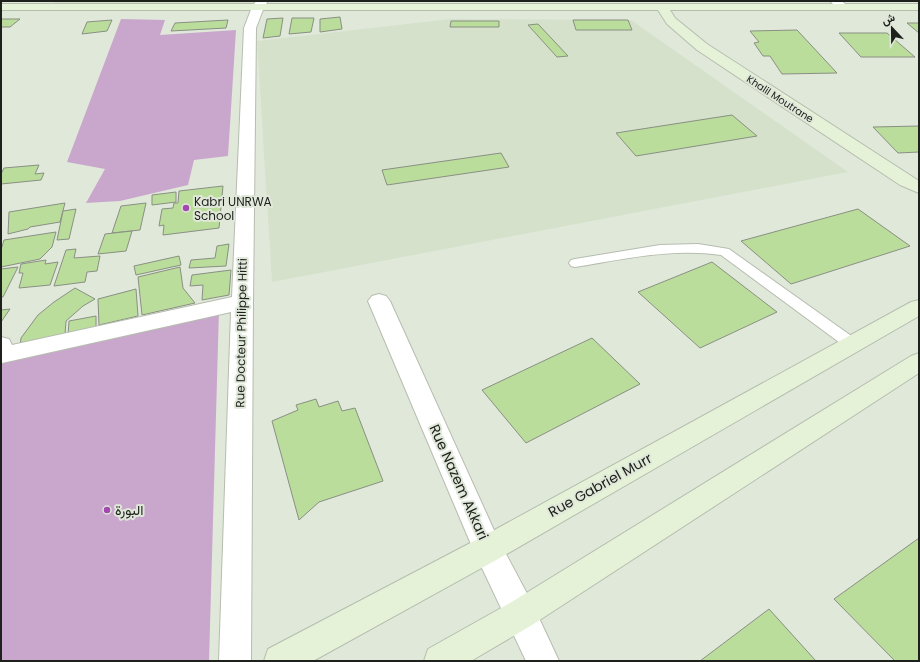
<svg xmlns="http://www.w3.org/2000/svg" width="920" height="662" viewBox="0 0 920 662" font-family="Poppins,Vazirmatn,sans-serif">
	<rect width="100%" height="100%" fill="#e0e8da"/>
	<g fill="#d5e1cb">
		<polygon points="55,1 257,1 256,4 54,3"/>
		<polygon points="451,19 631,20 848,172 272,282 257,41"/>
	</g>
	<g fill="#c9a7cd">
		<polygon points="121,19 165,20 160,35 236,30 228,156 194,160 188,185 120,201 86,203 105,169 67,162"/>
		<polygon points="219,310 209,661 1,661 1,360"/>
	</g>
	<g fill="#bbdd9c" stroke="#899083">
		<polygon points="340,17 342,29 320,32 320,19"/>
		<polygon points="283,18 280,36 263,38 267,19"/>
		<polygon points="292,18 314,18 311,32 289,34"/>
		<polygon points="1,19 20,19 10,27 1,27"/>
		<polygon points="112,20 107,31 82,34 87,22"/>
		<polygon points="228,20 226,28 171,31 175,23"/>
		<polygon points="573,20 628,20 632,30 576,30"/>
		<polygon points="451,21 499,21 499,27 450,27"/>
		<polygon points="907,23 919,23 919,33"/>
		<polygon points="538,24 568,56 557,57 528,25"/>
		<polygon points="797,30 837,73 782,74 770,56 763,56 754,43 759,42 750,31"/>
		<polygon points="839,33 887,33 915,57 861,57"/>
		<polygon points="732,115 757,136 636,156 616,133"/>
		<polygon points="919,126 919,152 898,153 873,127"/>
		<polygon points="501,153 509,167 387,185 382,170"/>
		<polygon points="39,165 35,174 44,173 41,180 1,184 1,174 4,168"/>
		<polygon points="223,186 219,228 163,235 164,225 159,226 162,209 173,208 174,203 178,203 179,191"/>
		<polygon points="176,192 176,202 152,205 152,195"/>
		<polygon points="65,203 60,222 30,227 28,229 8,234 9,212"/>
		<polygon points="146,203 140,230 112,233 121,206"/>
		<polygon points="76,209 69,239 57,240 63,211"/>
		<polygon points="858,209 910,246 791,284 741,241"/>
		<polygon points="132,231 126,251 98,254 105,234"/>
		<polygon points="56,232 52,247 40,259 1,267 1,250 4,240"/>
		<polygon points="229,244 226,266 189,268 191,260 215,258 217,246"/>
		<polygon points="76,249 74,258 100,256 97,271 87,272 85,282 54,286 66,250"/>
		<polygon points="179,256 181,265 136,275 134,266"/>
		<polygon points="46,260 45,264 58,262 50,285 19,288 23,273 19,273 21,264"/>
		<polygon points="712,262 777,312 700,348 638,292"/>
		<polygon points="18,267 3,297 1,297 1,269"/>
		<polygon points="180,267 183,288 195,303 142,315 138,277"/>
		<polygon points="231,270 229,295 202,300 203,285 190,286 192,275"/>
		<polygon points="75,288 95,299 83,306 66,321 65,334 20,346 21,338 38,315 54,302"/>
		<polygon points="136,289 138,316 99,325 98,299"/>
		<polygon points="10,309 1,322 1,310"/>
		<polygon points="96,316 96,328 68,335 69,321"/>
		<polygon points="592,338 640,384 526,443 482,390"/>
		<polygon points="316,399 319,407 338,401 342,411 355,408 383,481 319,502 299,520 272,421 298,410 296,405"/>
		<polygon points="919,538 919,661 895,661 834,599"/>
		<polygon points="769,609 816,661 700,661"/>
	</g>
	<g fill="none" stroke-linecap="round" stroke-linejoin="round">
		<defs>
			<path id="lane" d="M698 244 729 249 857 340 859 344 857 348 852 349 847 348 721 255C671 248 625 259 575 267L571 266 569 263 571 260 575 259 660 245Z"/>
			<g id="street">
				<polygon points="256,1 268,1 264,7 256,28 253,302 251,661 219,661 231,312 2,363 1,337 9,339 12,345 232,297 244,28 252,7"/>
				<polygon points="830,1 842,1 848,7 846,9 838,9"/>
				<polygon points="379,294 386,296 390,301 498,539 532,603 559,661 526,661 473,549 368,301 372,296"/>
			</g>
			<g id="secondary">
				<polygon points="1,4 919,4 919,10 670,10 675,18 707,44 919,181 919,193 900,185 697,50 667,24 658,10 1,10"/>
				<polygon points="919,300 919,316 498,559 313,661 264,661 268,649 478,539 911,302"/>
				<polygon points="919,353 919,373 532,625 471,661 424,661 428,649 510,603 911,356"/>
			</g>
		</defs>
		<use href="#lane" stroke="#b6bdaf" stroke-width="2"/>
		<use href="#street" stroke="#b6bdaf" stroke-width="2"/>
		<use href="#secondary" stroke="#b6bdaf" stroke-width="2"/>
		<use href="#lane" fill="#fff" fill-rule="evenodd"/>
		<use href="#street" fill="#fff" fill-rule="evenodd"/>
		<use href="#secondary" fill="#e5f2d8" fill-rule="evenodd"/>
	</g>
	<g fill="#a447b1" stroke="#e0e8da" stroke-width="1.5">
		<circle cx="186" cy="208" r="4"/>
		<circle cx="107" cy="510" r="4"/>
	</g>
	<g text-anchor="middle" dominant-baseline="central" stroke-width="4" stroke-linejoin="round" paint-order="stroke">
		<g font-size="10" fill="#1e201b" stroke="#e0e8da">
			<text transform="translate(780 99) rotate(33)">Khalil Moutrane</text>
		</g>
		<g font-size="12" fill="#1e201b" stroke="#e0e8da" text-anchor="start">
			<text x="194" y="201">Kabri UNRWA<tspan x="194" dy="14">School</tspan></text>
		</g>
		<g font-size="12" fill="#1e201b" stroke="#e0e8da">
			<text transform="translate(241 333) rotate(-89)">Rue Docteur Philippe Hitti</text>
		</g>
		<g font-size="14" fill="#1e201b" stroke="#e0e8da">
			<text transform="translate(459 482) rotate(66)">Rue Nazem Akkari</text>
			<text transform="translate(600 485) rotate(-29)">Rue Gabriel Murr</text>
		</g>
		<g font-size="14" fill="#1e201b" stroke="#e0e8da" text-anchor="start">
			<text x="115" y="510">البورة</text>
		</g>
	</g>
	<rect width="920" height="662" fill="none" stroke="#1e201b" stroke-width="4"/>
	<g transform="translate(892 28) rotate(338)" stroke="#e0e8da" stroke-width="3" paint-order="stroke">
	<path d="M0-3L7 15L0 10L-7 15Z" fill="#1e201b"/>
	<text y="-6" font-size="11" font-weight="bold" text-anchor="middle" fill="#1e201b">ش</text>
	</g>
</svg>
